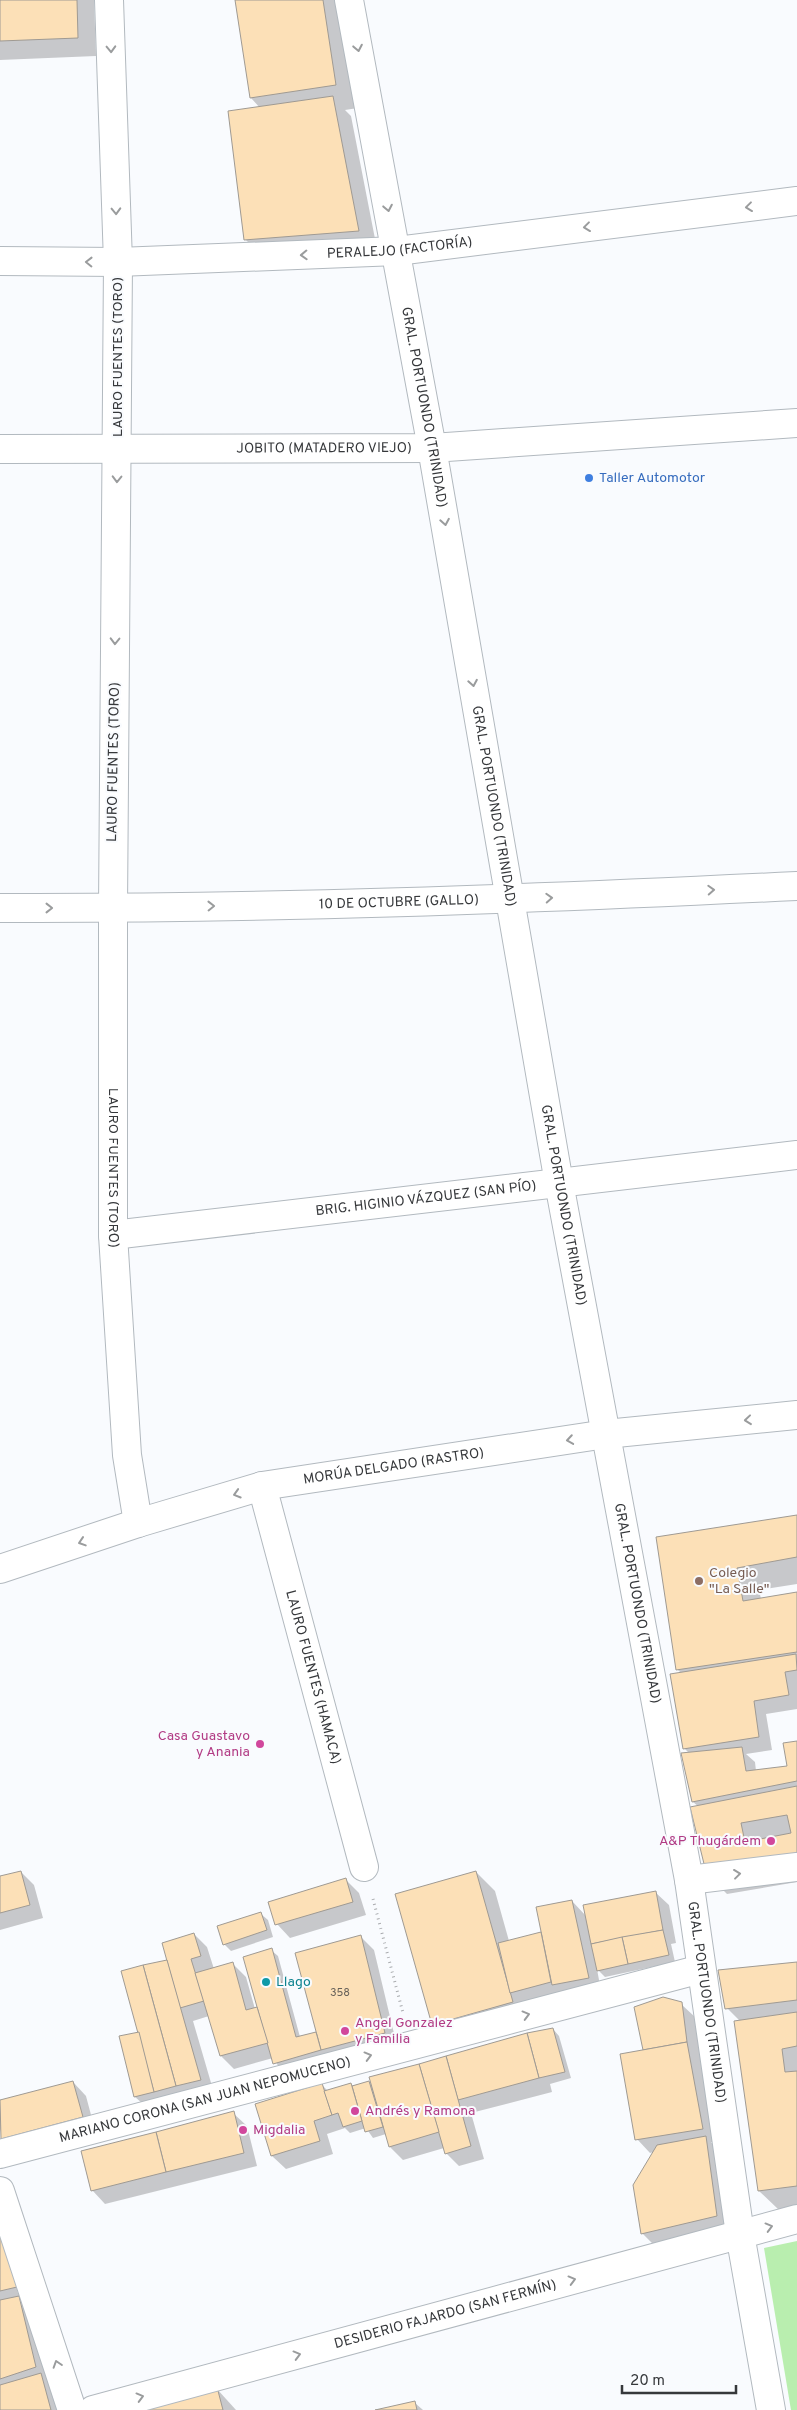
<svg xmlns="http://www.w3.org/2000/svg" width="797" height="2410" viewBox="0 0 797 2410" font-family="Overpass,sans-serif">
	<rect width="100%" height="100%" fill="#f9fbfe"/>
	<polygon fill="#b9eeaf" points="797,2241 797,2410 791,2410 764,2248"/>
	<g fill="#0003">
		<polygon points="0,0 94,0 96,56 0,60"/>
		<polygon points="236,0 342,0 358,108 345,110 351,116 377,249 264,258 245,239 260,108 251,98"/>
		<polygon points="797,1517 797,1584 759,1590 761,1599 797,1593 797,1709 766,1714 772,1750 746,1754 755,1762 756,1771 789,1767 797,1742 797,1882 727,1894 708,1875 699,1807 693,1802 690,1754 684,1748 682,1674 677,1669 657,1538"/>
		<polygon points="21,1872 34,1885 43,1918 0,1930 0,1877"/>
		<polygon points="476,1872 495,1891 509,1941 543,1933 572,1901 586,1916 655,1892 669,1905 676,1943 671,1944 675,1962 605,1977 597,1969 601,1991 452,2043 433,2024"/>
		<polygon points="346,1880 359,1893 366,1915 290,1938 277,1924"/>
		<polygon points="261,1914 268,1920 273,1937 231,1951 224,1944"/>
		<polygon points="194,1934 207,1947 214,1969 233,1964 246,1977 255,2009 259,2008 271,1950 278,1956 300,2037 317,2033 360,1936 374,1950 397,2046 281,2070 273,2058 234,2069 221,2056 209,2016 193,2021 214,2093 142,2103 135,2097 139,2033 168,1961"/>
		<polygon points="797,1963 797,2207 778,2209 759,2191 740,2021 727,2008"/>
		<polygon points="681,2004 695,2017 715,2142 711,2142 719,2151 730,2229 655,2246 642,2233 654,2152 650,2153 637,2139 644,2051"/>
		<polygon points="553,2029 559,2036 571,2078 550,2084 552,2092 471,2113 484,2159 459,2166 446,2153 444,2148 403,2160 390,2147 386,2134 373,2138 366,2128 350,2133 345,2128 327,2134 333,2154 286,2169 272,2156 256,2105 321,2084 328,2091 369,2082 372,2085"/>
		<polygon points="73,2082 86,2096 95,2130 16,2152 3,2138 0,2129 0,2102"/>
		<polygon points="233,2113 247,2126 257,2166 105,2204 92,2190"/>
		<polygon points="0,2226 18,2293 20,2293 60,2410 0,2410"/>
		<polygon points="217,2389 236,2410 139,2410"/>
		<polygon points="415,2403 423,2410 381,2410"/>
	</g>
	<g fill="#fce0b7" stroke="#9f9a93" fill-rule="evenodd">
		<polygon points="0,0 77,0 78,38 0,41"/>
		<polygon points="235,0 323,0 336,85 250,98"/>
		<polygon points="333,96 359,231 244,240 228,111"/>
		<polygon points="797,1515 797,1557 737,1568 743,1601 797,1592 797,1652 676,1670 656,1537"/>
		<polygon points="796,1654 797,1670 785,1672 789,1695 754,1701 759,1737 683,1749 670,1674"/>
		<polygon points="797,1741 797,1781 692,1802 681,1753 742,1747 746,1771 787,1766 783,1743"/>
		<path d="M797 1786V1860L707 1876 690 1807ZM787 1815 791 1833 745 1842 741 1823Z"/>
		<polygon points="21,1871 30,1905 0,1913 0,1876"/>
		<polygon points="476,1871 513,2002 432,2025 395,1894"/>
		<polygon points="346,1878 353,1902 275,1925 268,1902"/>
		<polygon points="656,1891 663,1930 591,1944 583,1905"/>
		<polygon points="572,1900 589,1978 552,1985 536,1907"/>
		<polygon points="261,1912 267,1930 223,1945 217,1926"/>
		<polygon points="663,1930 669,1955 628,1964 622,1937"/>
		<polygon points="541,1932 551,1982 510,1993 498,1943"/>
		<polygon points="194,1933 201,1956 191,1959 204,2001 180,2008 162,1943"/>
		<polygon points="361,1935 385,2033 321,2050 295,1953"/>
		<polygon points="622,1937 628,1964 597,1971 591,1944"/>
		<polygon points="272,1948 296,2037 316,2032 321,2050 273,2064 243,1957"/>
		<polygon points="167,1960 201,2080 176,2086 143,1965"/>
		<polygon points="233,1962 246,2010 257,2007 268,2043 220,2056 195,1973"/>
		<polygon points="797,1962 797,2000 725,2009 718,1970"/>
		<polygon points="143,1965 176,2086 154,2092 121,1971"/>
		<polygon points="663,1997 682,2002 687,2042 643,2050 634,2007"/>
		<polygon points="797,2012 797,2046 782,2049 785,2072 797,2071 797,2186 758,2191 734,2021"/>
		<polygon points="553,2028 565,2072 539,2078 527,2033"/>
		<polygon points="139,2032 154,2092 134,2097 119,2036"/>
		<polygon points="527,2033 539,2078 458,2100 446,2056"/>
		<polygon points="687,2042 703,2129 635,2140 620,2054"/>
		<polygon points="446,2056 471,2146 445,2154 419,2064"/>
		<polygon points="419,2064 439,2132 389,2147 369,2077"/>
		<polygon points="73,2081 83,2117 1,2139 0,2100"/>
		<polygon points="369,2081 383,2127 365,2132 352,2086"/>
		<polygon points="322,2083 332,2115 314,2121 320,2141 271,2156 255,2104"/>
		<polygon points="351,2083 362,2121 343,2127 338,2113 332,2115 324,2091"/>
		<polygon points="234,2111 244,2153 166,2172 156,2132"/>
		<polygon points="156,2132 166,2172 91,2191 81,2151"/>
		<polygon points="706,2136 717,2216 641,2234 633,2185 657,2145"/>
		<polygon points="0,2222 17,2287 0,2291"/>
		<polygon points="19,2296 36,2367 0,2379 0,2300"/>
		<polygon points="41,2373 51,2410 0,2410 0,2385"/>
		<polygon points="217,2387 223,2410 134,2410"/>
		<polygon points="415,2401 417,2410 375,2410"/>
	</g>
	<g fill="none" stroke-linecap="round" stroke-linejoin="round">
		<defs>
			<g id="minor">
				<path id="s1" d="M109 0 118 262 113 909V1235L127 1455 138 1523"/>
				<path id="s2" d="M0 261 118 262 397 251 797 201"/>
				<path id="s3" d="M0 449 432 448 797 423"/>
				<path id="s4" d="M0 908C266 909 531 899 797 886"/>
				<path id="s5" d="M113 1235 797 1155"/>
				<path id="s6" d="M262 1486 364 1867"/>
				<path id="s7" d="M0 1569 138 1523 262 1486 606 1434 797 1415"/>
				<polyline points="689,1880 797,1867"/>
				<path id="s8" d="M0 2154 701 1969"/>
				<polyline points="0,2191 72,2410"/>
				<path id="s9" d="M93 2410 797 2219"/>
			</g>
			<g id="tertiary">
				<path id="s10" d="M349 0 432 448 559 1183 689 1880 740 2234 771 2410"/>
			</g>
		</defs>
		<use href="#minor" stroke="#b2b9bf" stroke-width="30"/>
		<use href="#tertiary" stroke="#b2b9bf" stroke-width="30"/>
		<polyline stroke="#a9abae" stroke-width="3" stroke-dasharray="1 4" stroke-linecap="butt" points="373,1899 403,2013"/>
		<use href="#minor" stroke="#fff" stroke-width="28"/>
		<use href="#tertiary" stroke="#fff" stroke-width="28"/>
	</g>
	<defs><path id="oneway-chevron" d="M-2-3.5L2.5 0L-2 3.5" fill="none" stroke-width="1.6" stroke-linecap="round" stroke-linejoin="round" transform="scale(1.25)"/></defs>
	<g stroke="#9a9c9d">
		<use href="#oneway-chevron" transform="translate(358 48) rotate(79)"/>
		<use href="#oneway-chevron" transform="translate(111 49) rotate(88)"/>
		<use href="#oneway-chevron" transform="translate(749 207) rotate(173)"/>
		<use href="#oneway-chevron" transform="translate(388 208) rotate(79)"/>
		<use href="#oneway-chevron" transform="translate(116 211) rotate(88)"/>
		<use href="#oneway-chevron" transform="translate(587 227) rotate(173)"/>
		<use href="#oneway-chevron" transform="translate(304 255) rotate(178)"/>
		<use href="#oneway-chevron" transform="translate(89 262) rotate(-179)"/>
		<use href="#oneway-chevron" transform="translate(117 479) rotate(91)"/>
		<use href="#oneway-chevron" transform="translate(445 522) rotate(80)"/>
		<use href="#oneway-chevron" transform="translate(115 641) rotate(91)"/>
		<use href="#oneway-chevron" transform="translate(473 683) rotate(80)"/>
		<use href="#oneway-chevron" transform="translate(711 890) rotate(-3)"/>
		<use href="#oneway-chevron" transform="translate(549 898) rotate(-3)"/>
		<use href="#oneway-chevron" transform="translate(211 906) rotate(-1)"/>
		<use href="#oneway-chevron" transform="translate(49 908)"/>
		<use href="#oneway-chevron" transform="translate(748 1420) rotate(174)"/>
		<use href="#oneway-chevron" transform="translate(570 1440) rotate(171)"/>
		<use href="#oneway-chevron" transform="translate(237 1494) rotate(163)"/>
		<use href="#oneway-chevron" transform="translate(82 1542) rotate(162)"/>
		<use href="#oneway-chevron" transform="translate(737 1874) rotate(-7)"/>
		<use href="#oneway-chevron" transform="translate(526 2015) rotate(-15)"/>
		<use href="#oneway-chevron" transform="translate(368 2056) rotate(-15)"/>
		<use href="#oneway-chevron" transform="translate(769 2227) rotate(-15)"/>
		<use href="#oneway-chevron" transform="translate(572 2280) rotate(-15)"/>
		<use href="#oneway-chevron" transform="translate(297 2355) rotate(-15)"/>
		<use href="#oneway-chevron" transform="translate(57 2364) rotate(-108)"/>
		<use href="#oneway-chevron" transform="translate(140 2397) rotate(-15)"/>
	</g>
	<circle fill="#3f7fe0" stroke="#f9fbfe" stroke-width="2" cx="589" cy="478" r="5"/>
	<circle fill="#8d6e63" stroke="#f9fbfe" stroke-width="2" cx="699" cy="1581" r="5"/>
	<g fill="#d1479c" stroke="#f9fbfe" stroke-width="2">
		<circle cx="260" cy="1744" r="5"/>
		<circle cx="771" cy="1841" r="5"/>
		<circle cx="345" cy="2031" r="5"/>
		<circle cx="355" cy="2111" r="5"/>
		<circle cx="243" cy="2130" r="5"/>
	</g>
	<circle fill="#0f9aa8" stroke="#f9fbfe" stroke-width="2" cx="266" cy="1982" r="5"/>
	<g text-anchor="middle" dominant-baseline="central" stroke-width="4" stroke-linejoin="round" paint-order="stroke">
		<g font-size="11" fill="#68625a">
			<text x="340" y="1993">358</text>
		</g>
		<g font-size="14" fill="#36383b" stroke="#f9fbfe">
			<text stroke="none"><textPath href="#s2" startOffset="400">PERALEJO (FACTORÍA)</textPath></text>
			<text transform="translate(118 357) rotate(-90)">LAURO FUENTES (TORO)</text>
			<text stroke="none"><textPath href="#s10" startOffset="414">GRAL. PORTUONDO (TRINIDAD)</textPath></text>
			<text stroke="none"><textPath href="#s3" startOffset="324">JOBITO (MATADERO VIEJO)</textPath></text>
			<text transform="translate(114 762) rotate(-89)">LAURO FUENTES (TORO)</text>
			<text stroke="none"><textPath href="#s10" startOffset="819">GRAL. PORTUONDO (TRINIDAD)</textPath></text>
			<text stroke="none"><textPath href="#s4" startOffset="399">10 DE OCTUBRE (GALLO)</textPath></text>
			<text stroke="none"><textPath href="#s1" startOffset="1168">LAURO FUENTES (TORO)</textPath></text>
			<text stroke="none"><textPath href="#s5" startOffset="315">BRIG. HIGINIO VÁZQUEZ (SAN PÍO)</textPath></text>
			<text stroke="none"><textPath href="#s10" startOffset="1224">GRAL. PORTUONDO (TRINIDAD)</textPath></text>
			<text stroke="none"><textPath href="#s7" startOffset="408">MORÚA DELGADO (RASTRO)</textPath></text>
			<text stroke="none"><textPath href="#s10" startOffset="1629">GRAL. PORTUONDO (TRINIDAD)</textPath></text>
			<text stroke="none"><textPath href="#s6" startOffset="198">LAURO FUENTES (HAMACA)</textPath></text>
			<text stroke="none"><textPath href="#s10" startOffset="2034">GRAL. PORTUONDO (TRINIDAD)</textPath></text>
			<text stroke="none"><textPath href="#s8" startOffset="212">MARIANO CORONA (SAN JUAN NEPOMUCENO)</textPath></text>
			<text stroke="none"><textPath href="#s9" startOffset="365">DESIDERIO FAJARDO (SAN FERMÍN)</textPath></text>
		</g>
		<g font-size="14" fill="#366cbe" stroke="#f9fbfe" text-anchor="start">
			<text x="599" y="478">Taller Automotor</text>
		</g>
		<g font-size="14" fill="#785e54" stroke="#f9fbfe" text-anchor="start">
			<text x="709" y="1573">Colegio<tspan x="709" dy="16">"La Salle"</tspan></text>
		</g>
		<g font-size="14" fill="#b23c85" stroke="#f9fbfe" text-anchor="start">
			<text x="250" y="1736" text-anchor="end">Casa Guastavo<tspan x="250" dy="16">y Anania</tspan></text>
			<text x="761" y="1841" text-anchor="end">A&amp;P Thugárdem</text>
			<text x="355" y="2023">Angel Gonzalez<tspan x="355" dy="16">y Familia</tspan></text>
			<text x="365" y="2111">Andrés y Ramona</text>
			<text x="253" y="2130">Migdalia</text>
		</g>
		<g font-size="14" fill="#0d838f" stroke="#f9fbfe" text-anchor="start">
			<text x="276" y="1982">Llago</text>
		</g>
	</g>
	<path d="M622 2385v8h114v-8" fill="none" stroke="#36383b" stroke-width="2.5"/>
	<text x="630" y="2385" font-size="15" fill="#36383b" stroke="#f9fbfe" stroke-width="4" paint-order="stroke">20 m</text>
</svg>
